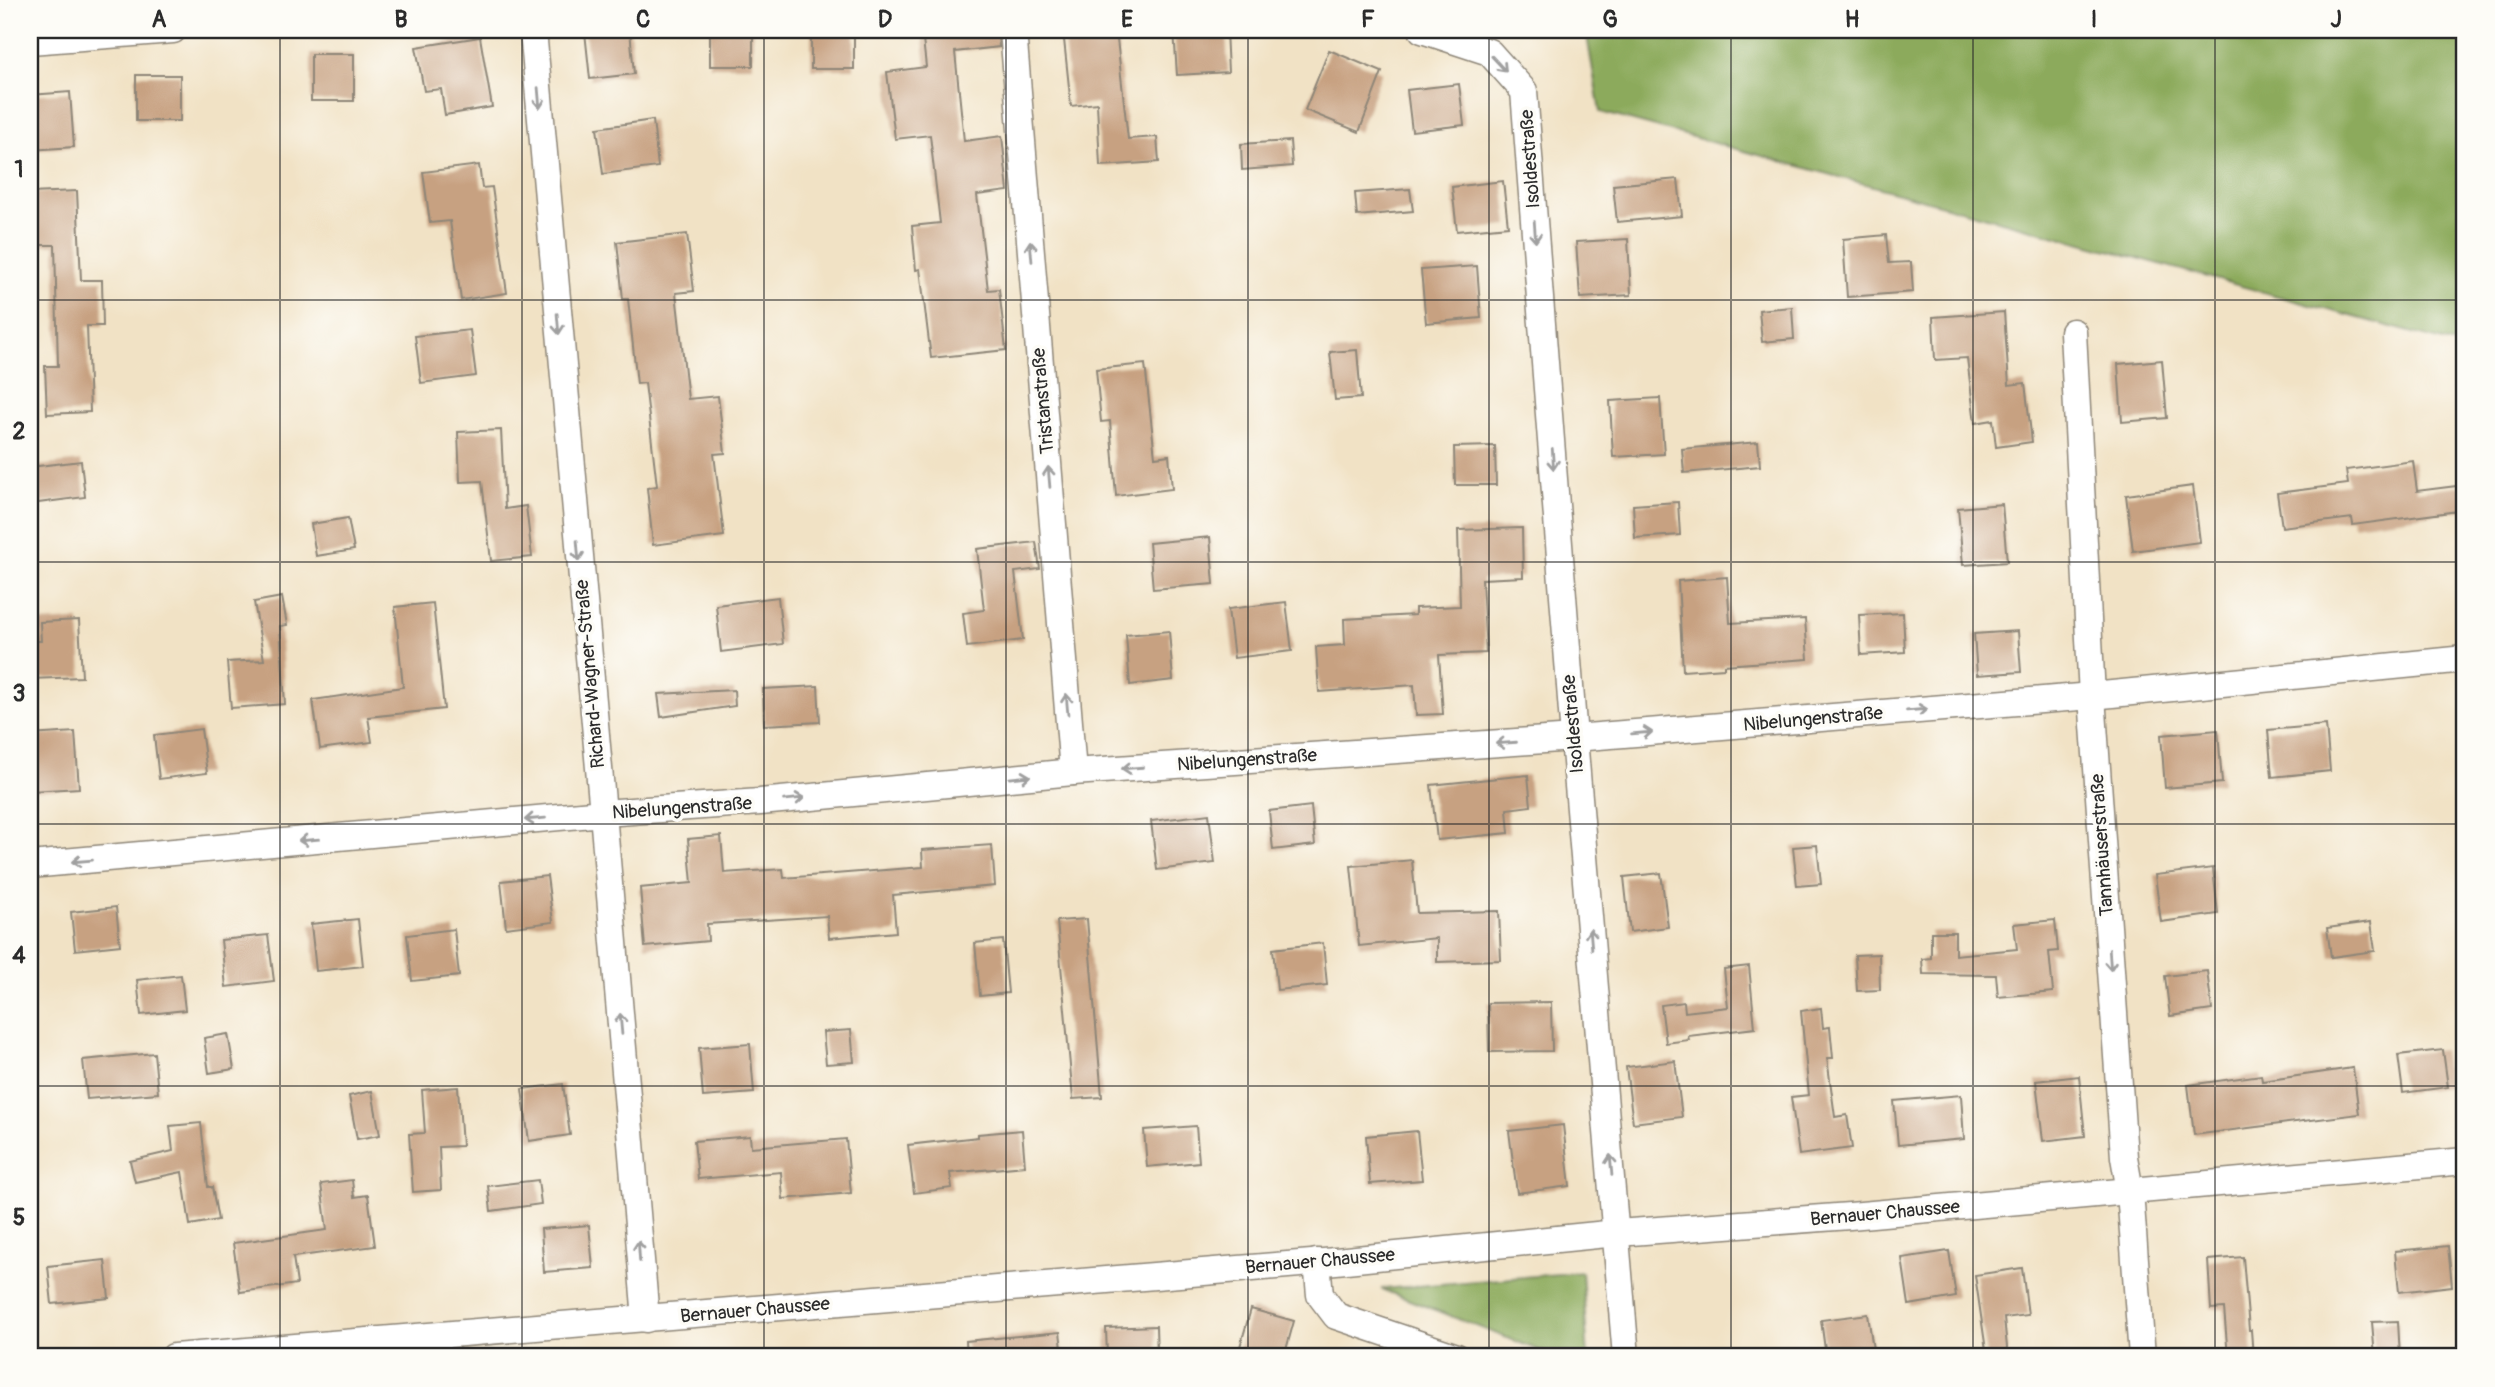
<svg xmlns="http://www.w3.org/2000/svg" width="2495" height="1387" viewBox="0 0 2495 1387" font-family="Pangolin,sans-serif">
	<rect width="100%" height="100%" fill="#fdfcf7"/>
	<filter id="ink" filterUnits="userSpaceOnUse"><feTurbulence type="fractalNoise" baseFrequency=".0143" numOctaves="2"/><feDisplacementMap in="SourceGraphic" scale="14" xChannelSelector="R" yChannelSelector="G"/><feConvolveMatrix kernelMatrix="1 2 1 2 8 2 1 2 1" color-interpolation-filters="sRGB"/></filter>
	<filter id="wash" filterUnits="userSpaceOnUse"><feTurbulence type="fractalNoise" baseFrequency=".00686" numOctaves="4" result="noise"/><feDisplacementMap in="SourceGraphic" scale="28" xChannelSelector="R" yChannelSelector="G"/><feGaussianBlur stdDeviation="1.57" result="paint"/><feColorMatrix in="noise" values="0 0 0 0 0 0 0 0 0 0 0 0 0 0 0 0 0 1.4 0 .05"/><feComposite in="paint" operator="in"/></filter>
	<g filter="url(#wash)">
		<rect width="100%" height="100%" fill="#f1e2c5"/>
		<g fill="#8caa5c" stroke="#5c6a44" stroke-width="2">
			<polygon points="1586,30 2465,30 2465,347 1600,112"/>
			<polygon points="1582,1272 1588,1357 1556,1357 1381,1289"/>
		</g>
		<g id="blocks">
			<g fill="#c7a181">
				<polygon points="602,30 630,30 634,74 590,79 585,32"/>
				<rect x="710" y="30" width="43" height="36"/>
				<rect x="811" y="30" width="43" height="39"/>
				<polygon points="922,30 997,30 999,47 955,52 964,141 1002,136 1008,191 977,195 988,290 999,289 1006,350 931,358 920,269 916,270 912,226 940,223 930,135 895,139 887,72 926,67"/>
				<polygon points="1063,30 1116,30 1128,139 1157,137 1159,162 1100,166 1097,103 1071,106"/>
				<polygon points="1174,30 1226,30 1228,72 1177,75"/>
				<polygon points="480,37 492,107 445,115 441,89 424,91 416,47"/>
				<polygon points="1329,50 1382,72 1359,132 1305,110"/>
				<rect x="311" y="54" width="43" height="47"/>
				<rect x="136" y="75" width="44" height="46"/>
				<polygon points="1459,84 1464,125 1412,131 1407,90"/>
				<polygon points="70,92 74,147 30,150 30,95"/>
				<polygon points="653,120 658,167 603,174 597,128"/>
				<polygon points="1290,141 1292,166 1242,170 1241,144"/>
				<polygon points="479,165 482,188 492,187 507,293 461,300 450,221 430,223 423,172"/>
				<polygon points="1678,179 1682,216 1617,222 1613,185"/>
				<polygon points="1503,181 1508,226 1457,231 1452,187"/>
				<polygon points="1410,189 1413,211 1357,216 1355,193"/>
				<polygon points="77,191 81,280 102,280 103,326 87,326 90,412 47,414 45,366 58,366 55,245 32,245 30,193"/>
				<polygon points="687,234 694,291 676,293 688,399 718,396 725,453 714,454 724,536 653,545 647,488 657,486 645,383 637,384 628,299 623,299 617,242"/>
				<polygon points="1886,235 1889,263 1911,262 1913,292 1847,297 1843,239"/>
				<polygon points="1628,239 1631,295 1580,298 1576,242"/>
				<polygon points="1477,266 1481,318 1426,323 1421,270"/>
				<polygon points="1792,307 1794,339 1762,342 1759,310"/>
				<polygon points="2004,312 2009,385 2025,383 2032,442 1996,447 1993,420 1975,423 1967,358 1935,360 1933,317"/>
				<polygon points="470,330 476,376 421,383 415,336"/>
				<polygon points="1357,350 1361,398 1335,400 1330,352"/>
				<polygon points="2162,360 2167,418 2122,422 2118,364"/>
				<polygon points="1145,364 1155,457 1169,455 1172,489 1116,496 1110,421 1101,422 1096,369"/>
				<polygon points="1660,398 1664,454 1613,457 1610,401"/>
				<polygon points="501,430 505,509 526,506 532,557 491,561 482,481 460,482 458,432"/>
				<polygon points="1758,442 1760,466 1684,473 1682,449"/>
				<polygon points="1495,446 1496,485 1455,485 1454,447"/>
				<polygon points="81,461 85,497 30,504 30,467"/>
				<polygon points="2413,461 2417,491 2465,485 2465,510 2353,525 2352,518 2282,527 2277,493 2348,484 2346,470"/>
				<polygon points="2193,486 2200,542 2133,551 2126,495"/>
				<polygon points="1678,502 1680,535 1635,538 1633,505"/>
				<polygon points="2002,504 2007,562 1963,565 1958,508"/>
				<polygon points="348,518 354,550 316,556 311,524"/>
				<polygon points="1522,528 1523,577 1482,579 1486,653 1439,655 1443,714 1416,715 1414,685 1319,692 1316,647 1345,645 1344,619 1415,615 1415,608 1460,606 1458,530"/>
				<polygon points="1210,537 1214,584 1153,589 1149,543"/>
				<polygon points="1036,542 1040,569 1015,572 1023,640 967,647 963,613 984,610 977,549"/>
				<polygon points="1727,577 1730,623 1805,619 1808,659 1724,665 1724,668 1683,671 1678,581"/>
				<polygon points="282,597 287,625 280,626 285,704 231,708 227,662 264,660 254,602"/>
				<polygon points="778,597 783,644 721,652 716,605"/>
				<polygon points="1286,602 1292,651 1234,658 1228,609"/>
				<polygon points="433,603 444,709 368,717 372,742 320,749 313,700 403,687 395,607"/>
				<polygon points="1903,613 1905,652 1861,655 1859,615"/>
				<polygon points="79,620 82,677 30,679 30,641 41,641 40,622"/>
				<polygon points="1169,631 1173,680 1130,685 1126,635"/>
				<polygon points="2018,631 2021,672 1977,675 1974,634"/>
				<polygon points="818,686 820,722 764,725 763,689"/>
				<polygon points="734,690 735,706 661,717 658,694"/>
				<polygon points="2326,725 2330,771 2272,777 2268,730"/>
				<polygon points="201,729 207,773 159,779 154,735"/>
				<polygon points="2218,730 2222,783 2165,788 2161,735"/>
				<polygon points="75,732 79,788 31,791 30,735"/>
				<polygon points="1528,775 1531,806 1507,809 1509,833 1437,840 1431,785"/>
				<polygon points="1311,806 1315,845 1273,850 1269,811"/>
				<polygon points="1209,814 1215,863 1157,870 1151,821"/>
				<polygon points="721,836 724,873 783,869 784,878 923,867 922,850 992,845 995,886 893,895 896,932 829,938 827,916 707,924 708,941 645,947 640,888 692,883 688,839"/>
				<polygon points="1817,845 1821,884 1797,886 1793,847"/>
				<polygon points="1412,860 1417,913 1499,911 1501,960 1437,962 1437,938 1359,946 1351,866"/>
				<polygon points="2213,868 2218,914 2161,922 2155,875"/>
				<polygon points="1661,873 1668,927 1630,932 1624,877"/>
				<polygon points="547,876 553,922 506,928 501,881"/>
				<polygon points="116,907 120,945 75,950 71,912"/>
				<polygon points="358,919 363,966 316,971 311,924"/>
				<polygon points="1087,919 1102,1097 1073,1099 1057,921"/>
				<polygon points="2055,920 2058,951 2049,952 2053,992 1998,997 1996,975 1923,974 1922,959 1931,958 1931,932 1955,932 1955,955 2017,949 2014,924"/>
				<polygon points="2371,922 2375,951 2331,957 2327,928"/>
				<polygon points="454,929 459,976 412,981 407,935"/>
				<polygon points="268,935 274,981 226,987 221,940"/>
				<polygon points="1003,940 1008,993 980,996 975,943"/>
				<polygon points="1323,943 1327,985 1277,990 1273,949"/>
				<polygon points="1879,954 1880,990 1857,991 1855,955"/>
				<polygon points="1749,966 1755,1028 1688,1036 1689,1040 1666,1043 1661,1005 1684,1002 1685,1012 1728,1007 1724,969"/>
				<polygon points="2207,971 2212,1010 2170,1016 2165,976"/>
				<polygon points="181,975 185,1010 141,1015 137,980"/>
				<polygon points="1551,1002 1552,1051 1489,1052 1488,1003"/>
				<polygon points="1821,1008 1823,1028 1830,1027 1833,1058 1827,1058 1835,1117 1847,1115 1852,1148 1799,1155 1791,1097 1809,1095 1801,1011"/>
				<polygon points="851,1030 854,1062 826,1064 823,1032"/>
				<polygon points="228,1034 234,1069 209,1073 204,1038"/>
				<polygon points="750,1044 754,1093 703,1097 699,1048"/>
				<polygon points="2443,1050 2448,1087 2403,1093 2398,1055"/>
				<polygon points="154,1053 158,1093 87,1099 83,1060"/>
				<polygon points="1675,1061 1682,1117 1633,1123 1626,1067"/>
				<polygon points="2353,1068 2359,1114 2194,1135 2188,1085 2261,1075 2262,1081"/>
				<polygon points="2079,1076 2085,1136 2043,1141 2036,1081"/>
				<polygon points="563,1084 570,1135 529,1141 522,1089"/>
				<polygon points="458,1087 462,1146 439,1147 441,1190 413,1192 409,1134 425,1133 422,1090"/>
				<polygon points="372,1091 380,1135 357,1139 349,1096"/>
				<polygon points="1961,1095 1964,1139 1898,1145 1894,1101"/>
				<polygon points="201,1123 208,1187 212,1187 218,1220 190,1225 182,1172 135,1182 130,1161 173,1151 170,1126"/>
				<polygon points="1563,1125 1570,1186 1517,1193 1509,1131"/>
				<polygon points="1196,1126 1199,1162 1147,1167 1144,1130"/>
				<polygon points="1022,1130 1025,1166 950,1173 952,1188 914,1193 908,1145 978,1137 978,1134"/>
				<polygon points="1417,1131 1422,1180 1370,1184 1366,1136"/>
				<polygon points="750,1136 751,1147 846,1139 851,1193 783,1199 781,1172 698,1179 694,1141"/>
				<polygon points="352,1180 354,1197 368,1195 375,1246 293,1257 297,1284 240,1292 233,1243 327,1230 321,1184"/>
				<polygon points="538,1180 541,1204 491,1211 488,1186"/>
				<polygon points="589,1225 593,1268 544,1272 541,1229"/>
				<polygon points="2448,1246 2452,1286 2399,1292 2395,1251"/>
				<polygon points="1949,1251 1956,1297 1909,1305 1902,1258"/>
				<polygon points="2243,1257 2249,1330 2251,1330 2253,1357 2228,1357 2224,1308 2211,1309 2208,1260"/>
				<polygon points="105,1260 109,1298 52,1304 48,1266"/>
				<polygon points="2022,1268 2028,1315 2004,1318 2008,1357 1987,1357 1975,1275"/>
				<polygon points="1251,1309 1294,1321 1284,1357 1237,1357"/>
				<polygon points="1868,1314 1874,1357 1826,1357 1821,1320"/>
				<polygon points="2398,1321 2400,1357 2375,1357 2372,1322"/>
				<polygon points="1156,1326 1157,1357 1107,1357 1106,1328"/>
				<polygon points="1060,1332 1063,1357 967,1357 966,1341"/>
			</g>
		</g>
	</g>
	<g filter="url(#ink)">
		<use href="#blocks" fill-opacity="0" stroke="#8e8678" stroke-width="2"/>
		<g fill="none" stroke-linecap="round" stroke-linejoin="round">
			<defs>
				<g id="street">
					<polyline points="533,30 603,813 646,1319"/>
					<polyline points="1013,30 1073,772"/>
					<polyline points="1422,30 1489,52 1524,91 1574,738 1626,1357"/>
					<polyline points="30,41 173,30"/>
					<polyline points="2073,332 2092,696 2124,1157 2130,1191 2142,1357"/>
					<polyline points="30,865 603,813 760,802 1073,772 1574,738 2092,696 2465,659"/>
					<polyline points="1317,1262 1320,1295 1336,1316 1457,1357"/>
					<polyline points="174,1357 1336,1261 1617,1233 1850,1216 2465,1161"/>
				</g>
			</defs>
			<use href="#street" stroke="#8e8678" stroke-width="29"/>
			<use href="#street" stroke="#fff" stroke-width="26"/>
		</g>
		<defs><path id="oneway-shaft" d="M-6 0H5M1.5-3L5.5 0L1.5 3" fill="none" stroke-width="1.6" stroke-linecap="round" stroke-linejoin="round" transform="scale(1.75)"/></defs>
		<g stroke="#a0a0a0">
			<use href="#oneway-shaft" transform="translate(1499 64) rotate(47)"/>
			<use href="#oneway-shaft" transform="translate(539 98) rotate(85)"/>
			<use href="#oneway-shaft" transform="translate(1535 232) rotate(86)"/>
			<use href="#oneway-shaft" transform="translate(1031 251) rotate(-95)"/>
			<use href="#oneway-shaft" transform="translate(558 324) rotate(85)"/>
			<use href="#oneway-shaft" transform="translate(1553 459) rotate(86)"/>
			<use href="#oneway-shaft" transform="translate(1049 477) rotate(-95)"/>
			<use href="#oneway-shaft" transform="translate(578 551) rotate(85)"/>
			<use href="#oneway-shaft" transform="translate(1067 704) rotate(-95)"/>
			<use href="#oneway-shaft" transform="translate(1917 710) rotate(-5)"/>
			<use href="#oneway-shaft" transform="translate(1642 733) rotate(-5)"/>
			<use href="#oneway-shaft" transform="translate(1506 743) rotate(176)"/>
			<use href="#oneway-shaft" transform="translate(1132 768) rotate(176)"/>
			<use href="#oneway-shaft" transform="translate(1020 777) rotate(-6)"/>
			<use href="#oneway-shaft" transform="translate(794 799) rotate(-6)"/>
			<use href="#oneway-shaft" transform="translate(535 819) rotate(175)"/>
			<use href="#oneway-shaft" transform="translate(309 840) rotate(175)"/>
			<use href="#oneway-shaft" transform="translate(82 861) rotate(175)"/>
			<use href="#oneway-shaft" transform="translate(1591 939) rotate(-95)"/>
			<use href="#oneway-shaft" transform="translate(2110 960) rotate(86)"/>
			<use href="#oneway-shaft" transform="translate(621 1024) rotate(-95)"/>
			<use href="#oneway-shaft" transform="translate(1611 1165) rotate(-95)"/>
			<use href="#oneway-shaft" transform="translate(639 1251) rotate(-94)"/>
		</g>
	</g>
	<path fill="none" stroke="#2b2b2b" stroke-width="2" stroke-opacity="0.55" d="M280 30V1357M522 30V1357M764 30V1357M1006 30V1357M1248 30V1357M1489 30V1357M1731 30V1357M1973 30V1357M2215 30V1357M30 300H2465M30 562H2465M30 824H2465M30 1086H2465"/>
	<g text-anchor="middle" dominant-baseline="central" stroke-width="7" stroke-linejoin="round" paint-order="stroke">
		<g font-size="19" fill="#2b2b2b" stroke="#fdfcf7">
			<text transform="translate(1530 159) rotate(-94)">Isoldestraße</text>
			<text transform="translate(1043 401) rotate(-95)">Tristanstraße</text>
			<text transform="translate(590 674) rotate(-95)">Richard-Wagner-Straße</text>
			<text transform="translate(1813 719) rotate(-5)">Nibelungenstraße</text>
			<text transform="translate(1573 724) rotate(-95)">Isoldestraße</text>
			<text transform="translate(1247 760) rotate(-4)">Nibelungenstraße</text>
			<text transform="translate(682 808) rotate(-4)">Nibelungenstraße</text>
			<text transform="translate(2102 845) rotate(-94)">Tannhäuserstraße</text>
			<text transform="translate(1885 1213) rotate(-5)">Bernauer Chaussee</text>
			<text transform="translate(1320 1261) rotate(-5)">Bernauer Chaussee</text>
			<text transform="translate(755 1310) rotate(-5)">Bernauer Chaussee</text>
		</g>
	</g>
	<rect width="2495" height="1387" fill="none" stroke="#fdfcf7" stroke-width="77"/>
	<rect x="38" y="38" width="2418" height="1310" fill="none" stroke="#2b2b2b" stroke-width="2.5"/>
	<g font-size="23" text-anchor="middle" font-weight="bold" fill="#2b2b2b">
		<text x="159" y="27">A</text>
		<text x="401" y="27">B</text>
		<text x="643" y="27">C</text>
		<text x="885" y="27">D</text>
		<text x="1127" y="27">E</text>
		<text x="1368" y="27">F</text>
		<text x="1610" y="27">G</text>
		<text x="1852" y="27">H</text>
		<text x="2094" y="27">I</text>
		<text x="2336" y="27">J</text>
		<text x="19" y="177">1</text>
		<text x="19" y="439">2</text>
		<text x="19" y="701">3</text>
		<text x="19" y="963">4</text>
		<text x="19" y="1225">5</text>
	</g>
</svg>
